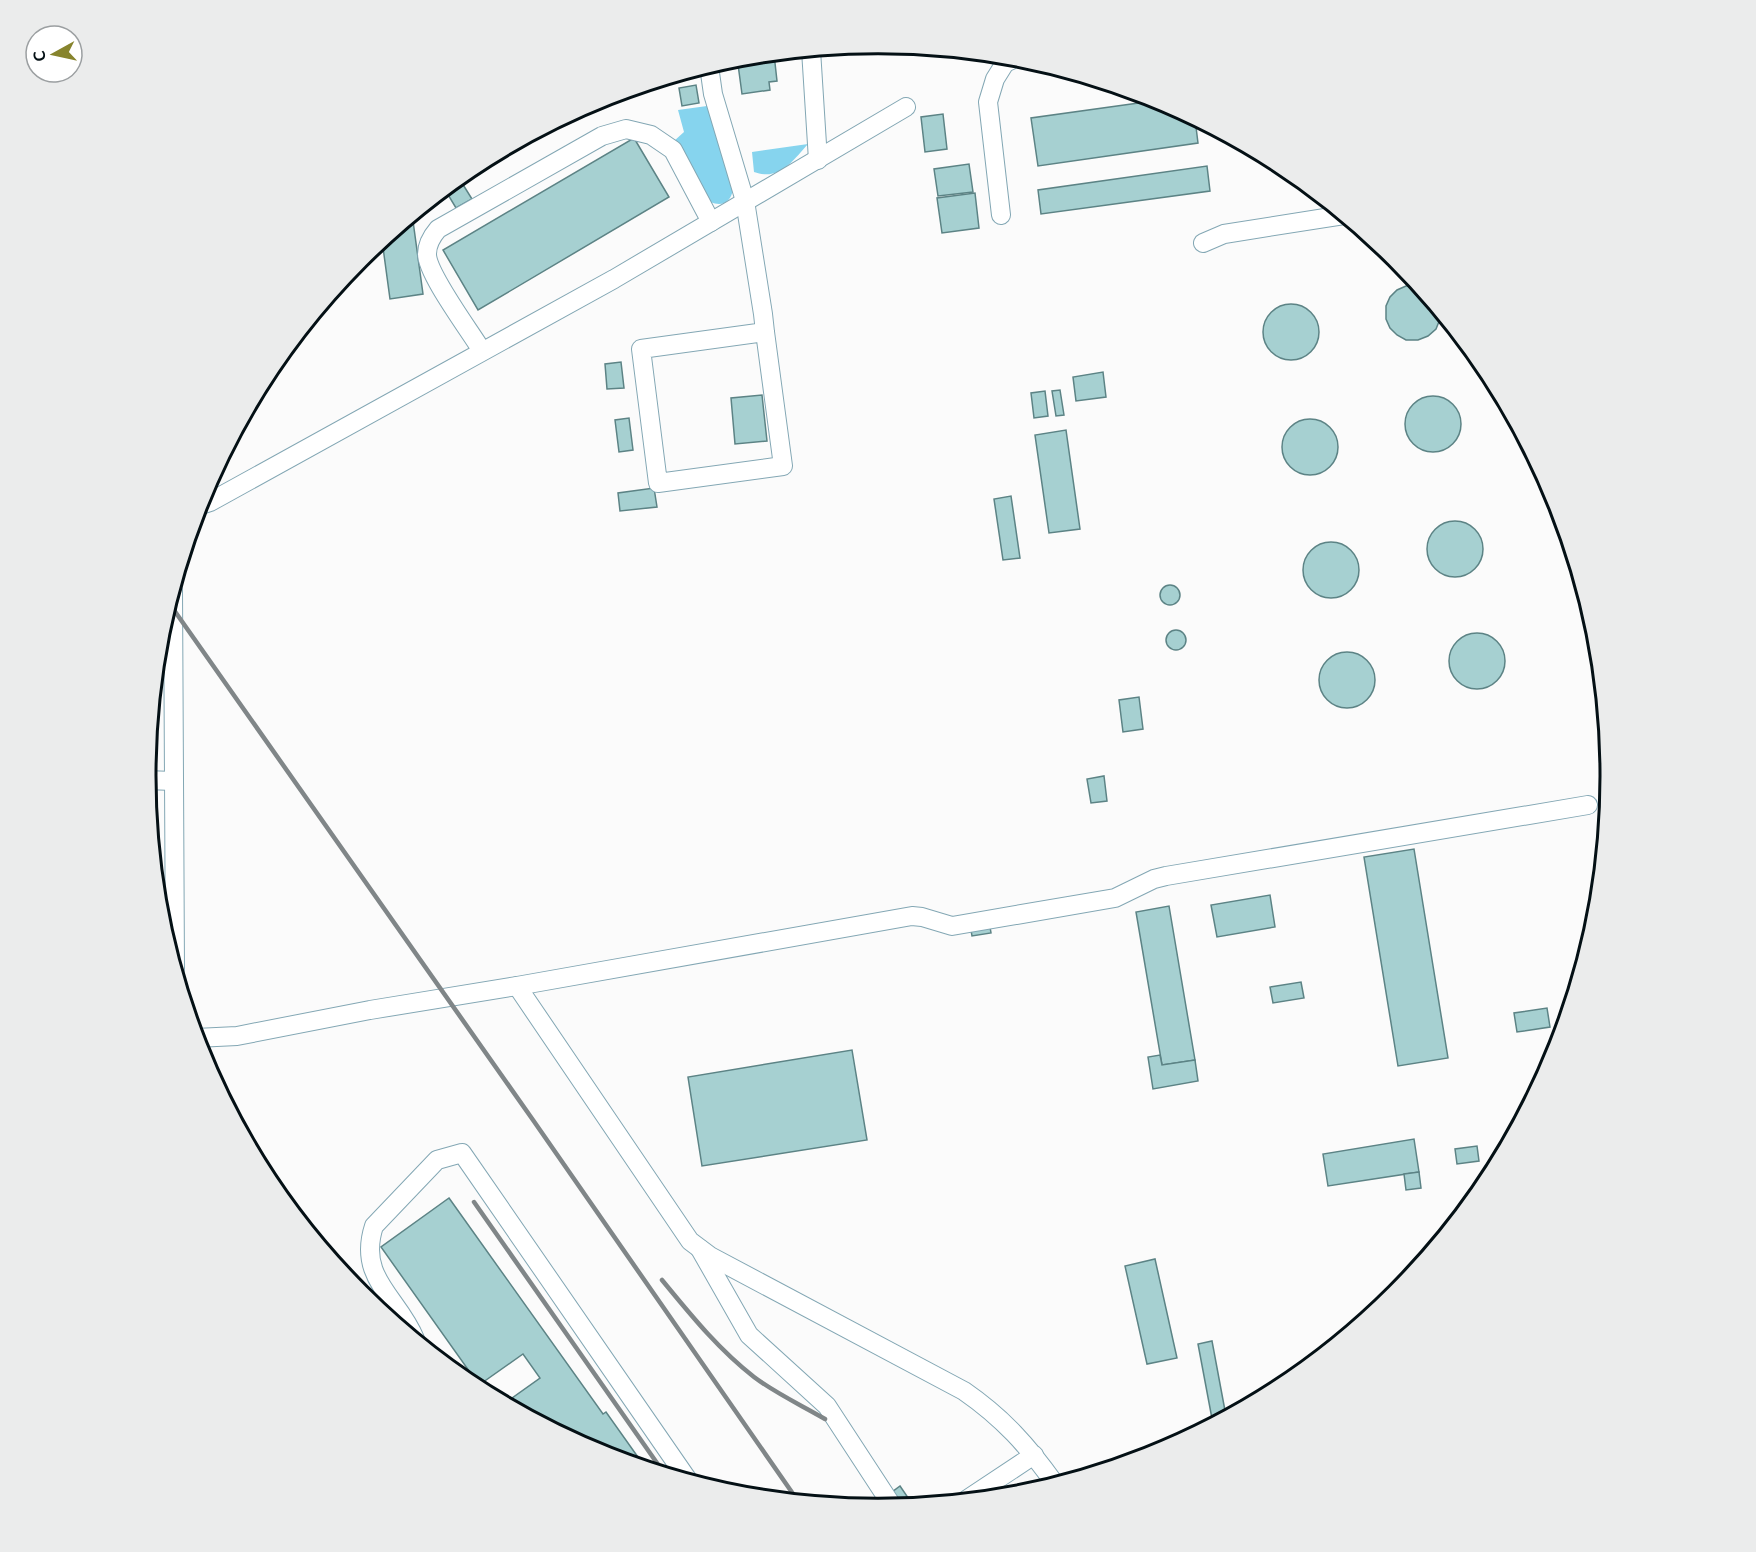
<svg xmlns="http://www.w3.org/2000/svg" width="1756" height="1552" viewBox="0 0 1756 1552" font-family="'Nunito Sans',sans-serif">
	<rect width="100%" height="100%" fill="#fbfbfb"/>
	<g fill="#86d4ee">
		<path d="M707 106 733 189C731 202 723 207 710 202L674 141 684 132 678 110Z"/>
		<path d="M808 144C792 162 779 181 754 172L752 152Z"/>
	</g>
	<g fill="#a6d0d1" stroke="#5c8385" stroke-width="1.5">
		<polygon points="774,54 777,81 769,82 770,90 742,94 737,57"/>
		<polygon points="696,85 699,103 682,106 679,88"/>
		<polygon points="1160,100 1195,119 1198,143 1038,166 1031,118"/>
		<polygon points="943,114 947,149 925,152 921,117"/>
		<polygon points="634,138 669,197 478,310 443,250"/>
		<polygon points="969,164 973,192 938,196 934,169"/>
		<polygon points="1207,166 1210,191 1041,214 1038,190"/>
		<polygon points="462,183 472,199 456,208 447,193"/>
		<polygon points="975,193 979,228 942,233 937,198"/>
		<polygon points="413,221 423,294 390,299 382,240 403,223"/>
		<polygon points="1416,285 1441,312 1440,319 1436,329 1428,336 1418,340 1406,340 1397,335 1390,328 1386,319 1386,306 1390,297 1397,290 1406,286"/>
		<circle cx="1291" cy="332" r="28"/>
		<polygon points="621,362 624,388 607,389 605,364"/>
		<polygon points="1103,372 1106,397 1076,401 1073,377"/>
		<polygon points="1060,390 1064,415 1056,416 1052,391"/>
		<polygon points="1045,391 1048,416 1034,418 1031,393"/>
		<polygon points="762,395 767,441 735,444 731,398"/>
		<circle cx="1433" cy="424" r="28"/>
		<polygon points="629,418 633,450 619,452 615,420"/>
		<circle cx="1310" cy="447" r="28"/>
		<polygon points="1066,430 1080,529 1049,533 1035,435"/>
		<polygon points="654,488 657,507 620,511 618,493"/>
		<polygon points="1011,496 1020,558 1003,560 994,499"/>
		<circle cx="1455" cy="549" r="28"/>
		<circle cx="1331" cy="570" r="28"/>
		<circle cx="1170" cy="595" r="10"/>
		<circle cx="1176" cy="640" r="10"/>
		<circle cx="1477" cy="661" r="28"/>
		<circle cx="1347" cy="680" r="28"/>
		<polygon points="1139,697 1143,729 1123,732 1119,700"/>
		<polygon points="1104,776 1107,801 1091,803 1087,779"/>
		<polygon points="1414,849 1448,1058 1398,1066 1364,857"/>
		<polygon points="1270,895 1275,927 1217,937 1211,905"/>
		<polygon points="1169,906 1195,1060 1162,1065 1136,912"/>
		<polygon points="990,927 991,933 972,936 971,930"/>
		<polygon points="1301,982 1304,998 1273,1003 1270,987"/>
		<polygon points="1547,1008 1550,1027 1517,1032 1514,1013"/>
		<polygon points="852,1050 867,1140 702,1166 688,1077"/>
		<polygon points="1160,1055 1162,1065 1195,1060 1198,1081 1153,1089 1148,1057"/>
		<polygon points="1414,1139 1419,1172 1328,1186 1323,1154"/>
		<polygon points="1477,1146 1479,1161 1457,1164 1455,1149"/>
		<polygon points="1419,1172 1421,1188 1406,1190 1404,1174"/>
		<polygon points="449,1198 603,1414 606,1412 645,1467 597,1453 505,1403 540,1378 523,1354 479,1385 381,1247"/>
		<polygon points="1155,1259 1177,1358 1147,1364 1125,1266"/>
		<polygon points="1212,1341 1226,1416 1213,1424 1198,1344"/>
		<polygon points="900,1486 913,1505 902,1506 892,1492"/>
	</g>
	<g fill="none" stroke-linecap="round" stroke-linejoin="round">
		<defs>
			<g id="minor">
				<polyline points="811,50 818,160"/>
				<polyline points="709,66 713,94 745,201 763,314 765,332 783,466 658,483 641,349 765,332"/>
				<polyline points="1001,215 988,102 995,79 1005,63 1018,57"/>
				<polyline points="1203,243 1224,234 1344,215"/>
				<path d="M482 351C470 331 427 274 427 254 427 244 432 236 438 229L602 136 626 129 651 135 673 150 711 222"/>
				<polyline points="198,506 210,502 614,279 906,107"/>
				<polyline points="173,590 175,969"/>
				<polyline points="146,780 173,781"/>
				<path d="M517 986 690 1241 710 1256 964 1391C1003 1418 1028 1446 1055 1484"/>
				<polyline points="196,1038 237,1036 370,1010 517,986 912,916 922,917 952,926 1115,898 1154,879 1166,876 1588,805"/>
				<polyline points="700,1249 749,1335 827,1406 893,1507"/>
				<path d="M415 1339C398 1297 357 1278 374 1226L437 1160 462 1153 688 1480"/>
				<polyline points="966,1500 1034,1455"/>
			</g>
		</defs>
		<use href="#minor" stroke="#83a7b4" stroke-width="20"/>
		<use href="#minor" stroke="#fff" stroke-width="18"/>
		<g stroke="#808688" stroke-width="4.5">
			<polyline points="169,603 533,1120 798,1501"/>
			<polyline points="474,1202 664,1473"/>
			<path d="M662 1280C690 1314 718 1349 754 1377 775 1393 801 1405 825 1419"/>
		</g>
	</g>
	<path d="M0 0H1756V1552H0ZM156 776a722 722 0 1 1 1444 0a722 722 0 1 1-1444 0Z" fill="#ebecec" fill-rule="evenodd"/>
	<path fill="none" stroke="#041015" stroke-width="3" d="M156 776a722 722 0 1 1 1444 0a722 722 0 1 1-1444 0Z"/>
	<g transform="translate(54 54) rotate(262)"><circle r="28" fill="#ffffff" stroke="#9b9fa1" stroke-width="1.5"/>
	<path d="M0-4.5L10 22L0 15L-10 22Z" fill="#87842d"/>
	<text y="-9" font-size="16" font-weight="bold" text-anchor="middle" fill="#041015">С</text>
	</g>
</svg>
